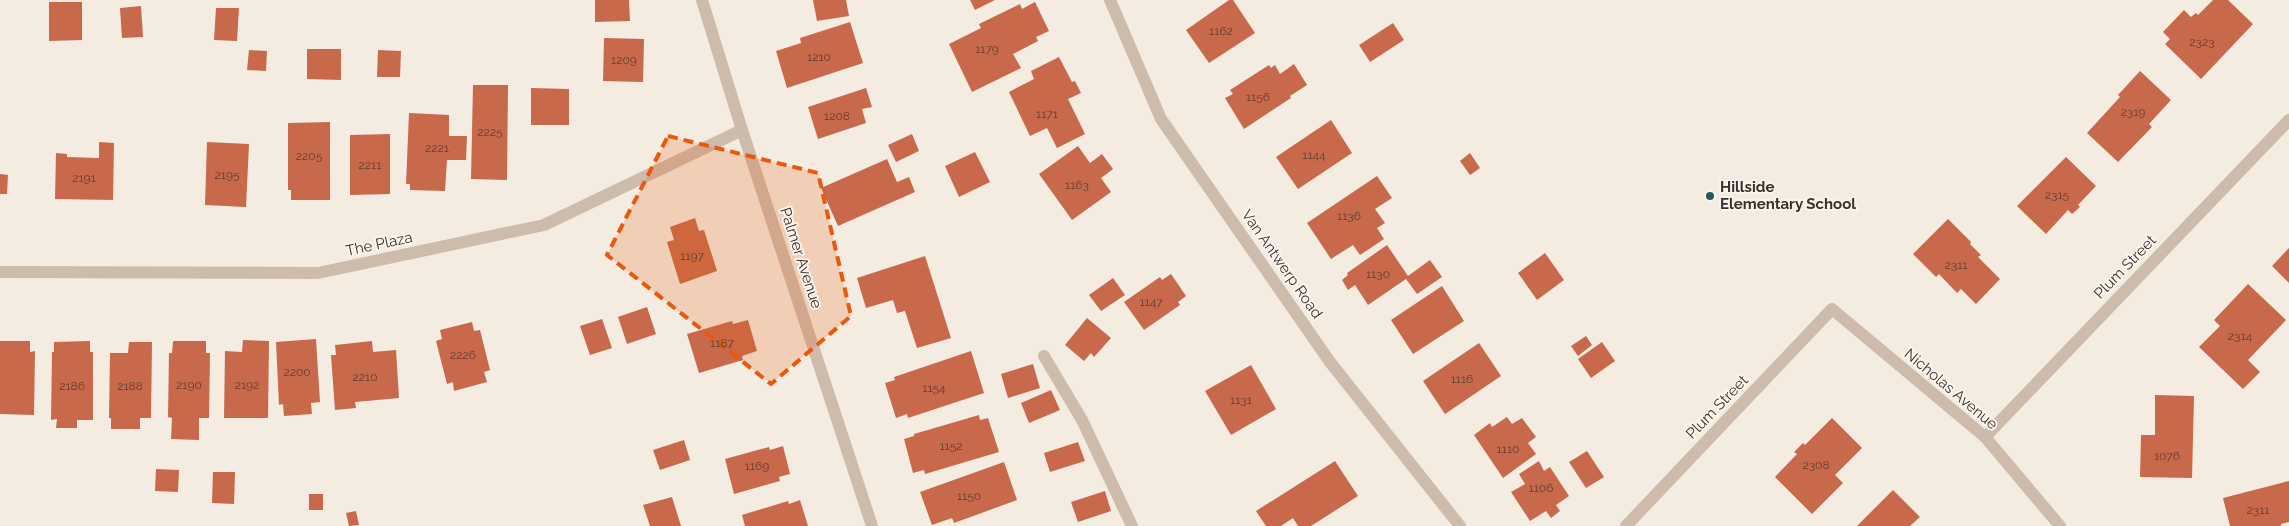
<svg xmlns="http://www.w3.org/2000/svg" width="2289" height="526" viewBox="0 0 2289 526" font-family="Raleway,sans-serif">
	<rect width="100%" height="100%" fill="#f4ebe1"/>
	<g fill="#c8694b">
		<polygon points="595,0 629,0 630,21 595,22"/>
		<polygon points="813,0 846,0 849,16 817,21"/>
		<polygon points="970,0 995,0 975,10"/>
		<polygon points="1229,0 1233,0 1255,33 1209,63 1186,30"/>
		<polygon points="2213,0 2228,0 2253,24 2201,79 2165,44 2170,39 2163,32 2184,10 2191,17 2196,13 2198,15"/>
		<polygon points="49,2 82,2 82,40 49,41"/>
		<polygon points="1035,2 1049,31 1036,37 1038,41 1013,54 1021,68 972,92 949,44 981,28 979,24 1020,4 1022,9"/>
		<polygon points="141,6 143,37 122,38 120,8"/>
		<polygon points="216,8 239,8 237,41 214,40"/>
		<polygon points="850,22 863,63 787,88 776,51 801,43 800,38"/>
		<polygon points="1393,23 1404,40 1370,62 1359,45"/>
		<polygon points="604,38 644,39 643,82 603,81"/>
		<polygon points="307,49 341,49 341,80 307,79"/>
		<polygon points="249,50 267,51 266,71 247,70"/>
		<polygon points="378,50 401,51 400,77 377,77"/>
		<polygon points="1059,57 1072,82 1075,81 1081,93 1068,99 1085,134 1057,148 1047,128 1030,136 1009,92 1034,79 1031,71"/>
		<polygon points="1294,64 1307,85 1290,96 1291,98 1244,129 1225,98 1233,94 1230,90 1269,65 1271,68 1275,65 1280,74"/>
		<polygon points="2140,71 2171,100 2149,124 2152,127 2118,162 2087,133 2120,97 2118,95"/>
		<polygon points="473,85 508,85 507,180 471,179"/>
		<polygon points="531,88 569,89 569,125 531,125"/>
		<polygon points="866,88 872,107 862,109 866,123 818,139 808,107"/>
		<polygon points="409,113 449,115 449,136 467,136 466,160 447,160 445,191 410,190 410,184 406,184"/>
		<polygon points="1331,120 1352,153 1298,189 1276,157"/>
		<polygon points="330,122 330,200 291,200 291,190 288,190 288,123"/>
		<polygon points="390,134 390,194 350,195 350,135"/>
		<polygon points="912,134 919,151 896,162 888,145"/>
		<polygon points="99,142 114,143 113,200 55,199 56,153 67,154 67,157 99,158"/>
		<polygon points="207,142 249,144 246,207 205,205"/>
		<polygon points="1078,146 1090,163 1102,154 1113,169 1101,178 1111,192 1072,220 1039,174"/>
		<polygon points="975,152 990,182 959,197 945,166"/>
		<polygon points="1470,153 1480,168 1470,175 1460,161"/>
		<polygon points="2066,157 2096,186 2078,205 2080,207 2072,214 2068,210 2046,234 2017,206"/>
		<polygon points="887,159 897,182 909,177 915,192 838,226 821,188"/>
		<polygon points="0,174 8,175 7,194 0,194"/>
		<polygon points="1377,176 1392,198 1375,209 1385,223 1377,228 1384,239 1360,255 1353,245 1331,259 1307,223"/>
		<polygon points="695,218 699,231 704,230 717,271 680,284 667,242 674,240 670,227"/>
		<polygon points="1948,219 1971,242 1970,244 1981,255 1978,257 2000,279 1976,304 1961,289 1957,293 1939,274 1936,277 1913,254"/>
		<polygon points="1387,245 1408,276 1430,260 1442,277 1417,294 1406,279 1368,305 1355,285 1348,290 1342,280 1348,275 1347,273"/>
		<polygon points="2289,248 2289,283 2272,266"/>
		<polygon points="1545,253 1564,280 1537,300 1518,273"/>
		<polygon points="925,256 951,338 917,348 905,311 897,313 893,300 866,308 857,278"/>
		<polygon points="1171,274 1186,296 1178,302 1180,305 1144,330 1124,302 1160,277 1162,280"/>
		<polygon points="1113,278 1125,295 1101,311 1089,295"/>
		<polygon points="2248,284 2286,320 2248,360 2260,372 2243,389 2199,347 2220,326 2214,320"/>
		<polygon points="1442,286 1464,321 1413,354 1391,320"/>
		<polygon points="647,307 656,334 627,344 618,317"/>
		<polygon points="1087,318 1111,338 1094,357 1091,353 1084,361 1065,345"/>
		<polygon points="602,319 612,348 590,355 580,326"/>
		<polygon points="748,320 757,351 742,356 743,360 699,373 687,334 732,321 733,324"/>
		<polygon points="472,322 474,331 480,330 490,370 484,372 487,382 454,391 453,382 447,384 436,341 442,339 440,330"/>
		<polygon points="1586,336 1592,345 1578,356 1571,346"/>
		<polygon points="316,339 320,402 311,403 312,414 284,416 283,404 279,405 276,342"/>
		<polygon points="243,340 269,341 268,418 224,418 225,351 242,352"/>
		<polygon points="0,341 30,341 30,352 35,351 34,415 0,414"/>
		<polygon points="90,341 90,352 93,352 93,420 77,420 77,428 56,428 57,419 51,420 52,352 54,352 54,342"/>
		<polygon points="173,341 206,341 206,353 210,353 209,418 199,418 199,440 171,439 172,418 168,417 169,353 172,353"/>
		<polygon points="372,341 373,352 396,350 399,398 355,402 356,408 335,410 331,355 336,355 335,345"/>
		<polygon points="129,342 152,342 151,418 140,418 140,429 111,429 111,418 109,418 110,353 128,353"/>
		<polygon points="1602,342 1615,361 1591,378 1578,359"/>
		<polygon points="1479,343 1501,376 1445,414 1423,381"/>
		<polygon points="971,351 984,393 908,418 907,414 896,418 885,383 895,380 894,377"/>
		<polygon points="1033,364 1040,388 1008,398 1001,374"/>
		<polygon points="1251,365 1276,409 1231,435 1205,391"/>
		<polygon points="1051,390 1060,410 1029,423 1021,403"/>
		<polygon points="2155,395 2194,396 2192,478 2140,477 2141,435 2155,435"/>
		<polygon points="979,415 980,420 988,418 999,452 925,474 924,470 913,473 904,439 914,436 914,434"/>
		<polygon points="1507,417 1512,424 1522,418 1536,437 1528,443 1536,454 1503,478 1474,435 1490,423 1492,427"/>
		<polygon points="1832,418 1862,448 1835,475 1843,483 1812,514 1775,477 1797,454 1794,452 1803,443 1805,445"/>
		<polygon points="684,440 690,460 660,470 653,450"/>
		<polygon points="1078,442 1085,461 1050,472 1044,453"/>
		<polygon points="783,446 790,474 779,477 780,481 734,494 725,459 769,447 770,450"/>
		<polygon points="1587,451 1604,477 1586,488 1569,462"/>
		<polygon points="1335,461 1358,496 1311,526 1298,526 1293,518 1281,526 1266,526 1256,511"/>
		<polygon points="1539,461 1544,471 1550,467 1569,496 1556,505 1560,511 1551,518 1546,511 1530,521 1511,492 1525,484 1519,474"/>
		<polygon points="1004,462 1017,500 954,523 952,518 932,525 920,492"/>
		<polygon points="156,469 179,470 178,492 155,491"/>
		<polygon points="213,472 235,472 234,504 212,503"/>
		<polygon points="2289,481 2289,522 2281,524 2281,526 2230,526 2223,498"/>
		<polygon points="1893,490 1920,517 1910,526 1857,526"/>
		<polygon points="1105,491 1111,511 1078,522 1071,502"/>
		<rect x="309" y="494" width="14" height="16"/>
		<polygon points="672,497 681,526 650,526 643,505"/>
		<polygon points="800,500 808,526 745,526 742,515 788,501 789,504"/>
		<polygon points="356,511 359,525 349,526 346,513"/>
	</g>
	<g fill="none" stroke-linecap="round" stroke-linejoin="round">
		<polyline stroke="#cdbbac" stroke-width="12" points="1044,356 1082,420 1132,526"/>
		<g stroke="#cdbbac" stroke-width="12">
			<polyline points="702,0 742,130 872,526"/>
			<polyline points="0,272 318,273 544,225 742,130"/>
			<polyline points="1985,437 2289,120"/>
			<polyline points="1626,526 1832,309 1985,437 2060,526"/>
		</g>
		<polyline stroke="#cdbbac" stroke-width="12" points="1110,0 1161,119 1330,362 1460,526"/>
	</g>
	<path fill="#e8590c" fill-opacity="0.2" stroke="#e8590c" stroke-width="4" stroke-dasharray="10 6" stroke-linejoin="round" d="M668 136 818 173 851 316 771 384 607 255Z"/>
	<circle fill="#1f5a5e" stroke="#fbf5ee" stroke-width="2" cx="1710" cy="196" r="5"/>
	<g text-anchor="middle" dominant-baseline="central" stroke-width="4" stroke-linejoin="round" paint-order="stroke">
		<g font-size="12" fill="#5e3e33">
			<text x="1221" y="31">1162</text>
			<text x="2202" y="42">2323</text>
			<text x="987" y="49">1179</text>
			<text x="819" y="57">1210</text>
			<text x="624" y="60">1209</text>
			<text x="1258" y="97">1156</text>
			<text x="2133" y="112">2319</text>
			<text x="1047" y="114">1171</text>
			<text x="837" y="116">1208</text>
			<text x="490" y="132">2225</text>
			<text x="437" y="148">2221</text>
			<text x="1314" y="155">1144</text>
			<text x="309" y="156">2205</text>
			<text x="370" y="165">2211</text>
			<text x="227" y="175">2195</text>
			<text x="84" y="178">2191</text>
			<text x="1077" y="185">1163</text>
			<text x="2057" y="195">2315</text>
			<text x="1349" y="216">1136</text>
			<text x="692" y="256">1197</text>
			<text x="1956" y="265">2311</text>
			<text x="1378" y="274">1130</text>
			<text x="1151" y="302">1147</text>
			<text x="2240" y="336">2314</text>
			<text x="722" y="343">1187</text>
			<text x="463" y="355">2226</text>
			<text x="297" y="372">2200</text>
			<text x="365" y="377">2210</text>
			<text x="1462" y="379">1116</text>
			<text x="189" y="385">2190</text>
			<text x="247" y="385">2192</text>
			<text x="72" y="386">2186</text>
			<text x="130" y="386">2188</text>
			<text x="934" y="388">1154</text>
			<text x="1241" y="400">1131</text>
			<text x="951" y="446">1152</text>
			<text x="1508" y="449">1110</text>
			<text x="2167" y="456">1076</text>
			<text x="1816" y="465">2308</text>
			<text x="757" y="466">1169</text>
			<text x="1541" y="488">1106</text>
			<text x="969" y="496">1150</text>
			<text x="2258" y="510">2311</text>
		</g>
		<g font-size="15" font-weight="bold" fill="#3b302b" stroke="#fbf5ee" text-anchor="start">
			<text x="1720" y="187">Hillside<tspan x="1720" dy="17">Elementary School</tspan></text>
		</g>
		<g font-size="15" fill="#3b302b" stroke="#fbf5ee">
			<text transform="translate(379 244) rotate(-12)">The Plaza</text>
			<text transform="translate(801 258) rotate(72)">Palmer Avenue</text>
			<text transform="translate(1282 264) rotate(55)">Van Antwerp Road</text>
			<text transform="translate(2125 267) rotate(-46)">Plum Street</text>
			<text transform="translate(1951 389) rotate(40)">Nicholas Avenue</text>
			<text transform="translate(1717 407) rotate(-46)">Plum Street</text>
		</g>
	</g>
</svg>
